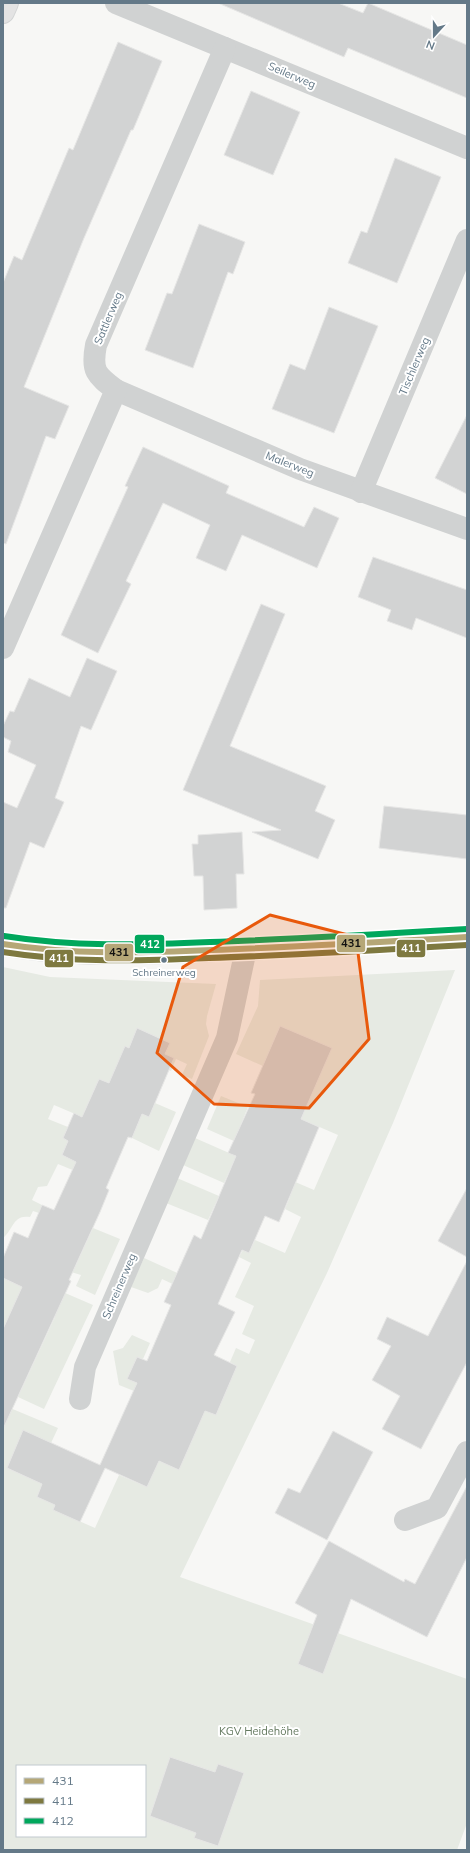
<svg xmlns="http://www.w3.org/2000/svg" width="470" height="1853" viewBox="0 0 470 1853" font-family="Mulish,sans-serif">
	<rect width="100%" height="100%" fill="#f7f7f5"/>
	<g fill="#e6eae3" fill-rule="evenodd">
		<path d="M3 967 50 977 216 984 207 1016 206 1024 209 1036 192 1079 182 1075 187 1064 176 1059 171 1071 162 1067 161 1062 170 1043 137 1028 129 1048 126 1046 109 1083 99 1079 84 1112 94 1122 54 1105 48 1119 68 1127 63 1138 68 1141 62 1155 79 1163 75 1171 58 1164 47 1186 38 1187 32 1200 42 1205 39 1213 33 1211 30 1217C13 1214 13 1230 3 1238Z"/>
		<path d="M455 970 393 1123 327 1273 180 1577 467 1679V1823L457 1850 3 1849V1405L58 1428 51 1443 23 1431 7 1468 42 1484 37 1497 55 1505 54 1510 95 1528 119 1475 147 1487 153 1474 150 1457 179 1470 187 1451 177 1398 216 1415 228 1387 203 1376 231 1379 237 1366 230 1362 236 1348 249 1354 255 1340 242 1334 254 1306 235 1297 251 1263 239 1257 243 1250 249 1252 255 1240 285 1253 301 1217 285 1209 290 1197 266 1187 272 1172 314 1190 338 1135 301 1119 331 1048 280 1026 263 1066 236 1054 258 1006 260 980ZM17 1766H145V1836H17Z"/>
		<polygon points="221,1096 248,1107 234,1141 207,1129"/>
		<polygon points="155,1103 176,1112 159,1151 132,1138 142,1114 149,1117"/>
		<polygon points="195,1138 236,1156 224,1183 183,1165"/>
		<polygon points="177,1178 219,1196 208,1220 166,1203"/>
		<polygon points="93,1228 120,1239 95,1295 76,1286 81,1275 71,1272 74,1264 76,1265"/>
		<polygon points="144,1258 184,1276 179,1287 162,1279 158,1288 148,1293 131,1287"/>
		<polygon points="3,1266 10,1269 5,1279 23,1287 28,1277 93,1305 44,1409 18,1397 55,1317 17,1300 3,1329"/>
		<polygon points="132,1335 150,1343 143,1359 137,1357 127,1379 137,1383 134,1391 119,1385 113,1351 123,1348"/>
	</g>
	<g fill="#d2d3d3" stroke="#e6e6e5">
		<polygon points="218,3 338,3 363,13 368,3 467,45 467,98 348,48 344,57"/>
		<polygon points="118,42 162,61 133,130 131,130 84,238 24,387 69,406 55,439 46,436 6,544 3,543 3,283 14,256 22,260 69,148 73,150"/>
		<polygon points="251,91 300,112 273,175 224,155"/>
		<polygon points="395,158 441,177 397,283 348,263 361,231 367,233"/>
		<polygon points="199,224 245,242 233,274 228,272 193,368 145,350 167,293 172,294"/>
		<polygon points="329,307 378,326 334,433 272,409 290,364 305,370"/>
		<polygon points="467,415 467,494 435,478"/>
		<polygon points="143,447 229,486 226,493 304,527 314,507 339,518 317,568 242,535 226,571 196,558 210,525 163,503 126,581 131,584 98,653 61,635 128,487 125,486"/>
		<polygon points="373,557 467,590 467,638 416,618 412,630 387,621 391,610 358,597"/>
		<polygon points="261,604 285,614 230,746 326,786 315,811 335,820 318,859 252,832 281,830 183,790"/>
		<polygon points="87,658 117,671 91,730 81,726 55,798 64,802 44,848 30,842 6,908 3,908 3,802 17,808 36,765 8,752 11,741 3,737 3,726 10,711 14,712 29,678 70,697"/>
		<polygon points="384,806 467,815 467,859 379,848"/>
		<polygon points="242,832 244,874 236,874 237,908 204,910 203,876 194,876 192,844 198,844 198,835"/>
		<polygon points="280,1026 332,1048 301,1119 319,1127 279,1222 265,1216 249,1253 242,1250 218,1304 235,1312 214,1355 237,1366 216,1415 205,1411 179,1470 159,1461 147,1487 105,1468 80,1522 53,1510 55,1505 37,1497 42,1484 7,1468 23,1430 100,1465 137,1383 127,1379 137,1357 147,1361 171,1305 164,1302 194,1235 201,1239 236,1156 228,1153 255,1094 251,1093"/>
		<polygon points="137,1028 170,1043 165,1054 174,1058 149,1117 142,1114 132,1138 128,1137 106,1188 109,1190 100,1212 69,1280 71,1281 3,1429 3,1329 22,1287 3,1278 3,1258 14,1232 28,1238 42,1205 54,1210 76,1162 62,1155 68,1141 63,1138 74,1113 82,1117 99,1079 109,1083 125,1046 129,1048"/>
		<polygon points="467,1188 467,1257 438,1241"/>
		<polygon points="467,1261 467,1362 421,1449 382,1429 400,1396 372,1380 391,1346 377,1339 387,1317 428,1336"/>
		<polygon points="333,1431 373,1452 327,1540 275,1513 288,1488 300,1493"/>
		<polygon points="467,1486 467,1557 427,1637 351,1599 323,1674 298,1664 317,1615 295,1603 329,1541 404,1582 405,1579 415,1584"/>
		<polygon points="170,1757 215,1772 218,1764 244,1773 218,1846 194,1838 196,1833 150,1816"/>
	</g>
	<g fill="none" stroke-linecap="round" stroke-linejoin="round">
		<defs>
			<g id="secondary">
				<polyline points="3,12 7,3"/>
				<path d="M3 944C65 956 128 953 191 951 283 948 375 942 467 937"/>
			</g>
		</defs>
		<use href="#secondary" stroke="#d3d5d5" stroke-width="24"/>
		<g stroke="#d0d2d2" stroke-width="22">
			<polyline points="116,3 467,148"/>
			<polyline points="116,390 300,469 467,529"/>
			<polyline points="361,492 467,240"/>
			<path d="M3 648 116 390C96 375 91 371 96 345L225 48"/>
			<polyline points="80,1399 85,1367 227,1038 246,949"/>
			<polyline points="405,1520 437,1508 467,1452"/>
		</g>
		<use href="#secondary" stroke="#e3e3e3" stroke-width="22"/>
		<defs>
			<path id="bus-1" d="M3 944C72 955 142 953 212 950 297 947 382 942 467 937"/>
			<path id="bus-2" d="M3 952C71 963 140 961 209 958 295 955 381 950 467 945"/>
			<path id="bus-3" d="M4 936C73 947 141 945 210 942 295 939 381 934 467 929"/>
		</defs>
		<use href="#bus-1" stroke="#fff" stroke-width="9"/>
		<use href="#bus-2" stroke="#fff" stroke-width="9"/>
		<use href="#bus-3" stroke="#fff" stroke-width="9"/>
		<use href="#bus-1" stroke="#b5a777" stroke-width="6"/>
		<use href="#bus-2" stroke="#7e7940" stroke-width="6"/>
		<use href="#bus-3" stroke="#00a75c" stroke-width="6"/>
	</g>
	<path fill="#e8590c" fill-opacity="0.2" stroke="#e8590c" stroke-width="3" stroke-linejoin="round" d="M270 915 356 937 369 1039 309 1108 214 1104 157 1053 183 967Z"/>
	<circle fill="#647988" stroke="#fff" stroke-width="1.5" cx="164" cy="960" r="3.5"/>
	<g text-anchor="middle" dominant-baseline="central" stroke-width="4" stroke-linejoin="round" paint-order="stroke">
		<g font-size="10" fill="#647988" stroke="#fff">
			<text x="164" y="972">Schreinerweg</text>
		</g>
		<g font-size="11" fill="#647988" stroke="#fff">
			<text transform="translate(292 75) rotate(23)">Seilerweg</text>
			<text transform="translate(108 318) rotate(-67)">Sattlerweg</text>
			<text transform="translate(414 366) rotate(-67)">Tischlerweg</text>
			<text transform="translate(290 464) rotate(22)">Malerweg</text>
			<text transform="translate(119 1286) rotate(-67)">Schreinerweg</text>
		</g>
		<g font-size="11" fill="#657a60" stroke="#fff">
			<text x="259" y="1731">KGV Heidehöhe</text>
		</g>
	</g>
	<g stroke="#fff" stroke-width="1.5">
		<rect x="336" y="934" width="30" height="19" rx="4" fill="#b5a777"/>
		<rect x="134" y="934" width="31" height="20" rx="4" fill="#00a75c"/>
		<rect x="396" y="939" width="30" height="19" rx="4" fill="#7e7940"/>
		<rect x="104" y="943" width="30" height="19" rx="4" fill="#b5a777"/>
		<rect x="44" y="949" width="30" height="19" rx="4" fill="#7e7940"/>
	</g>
	<g font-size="11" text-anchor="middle" font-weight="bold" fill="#fff">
		<text x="150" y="948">412</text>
		<text x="411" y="952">411</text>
		<text x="59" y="962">411</text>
	</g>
	<g font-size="11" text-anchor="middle" font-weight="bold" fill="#111">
		<text x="351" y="947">431</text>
		<text x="119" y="956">431</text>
	</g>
	<rect width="470" height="1853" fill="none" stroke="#647988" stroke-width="8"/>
	<rect x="16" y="1765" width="130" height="72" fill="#ffffff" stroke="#c1c9cf"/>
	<rect x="24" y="1778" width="20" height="6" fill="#b5a777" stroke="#c1c9cf"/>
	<text x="52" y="1785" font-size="12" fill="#647988">431</text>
	<rect x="24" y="1798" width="20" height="6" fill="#7e7940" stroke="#c1c9cf"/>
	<text x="52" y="1805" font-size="12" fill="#647988">411</text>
	<rect x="24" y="1818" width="20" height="6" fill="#00a75c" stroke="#c1c9cf"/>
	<text x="52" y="1825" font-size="12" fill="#647988">412</text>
	<g transform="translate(434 36) rotate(201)" stroke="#ffffff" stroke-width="3" paint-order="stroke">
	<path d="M0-3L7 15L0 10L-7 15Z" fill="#647988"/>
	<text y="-6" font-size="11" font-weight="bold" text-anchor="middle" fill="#647988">N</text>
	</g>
</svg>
